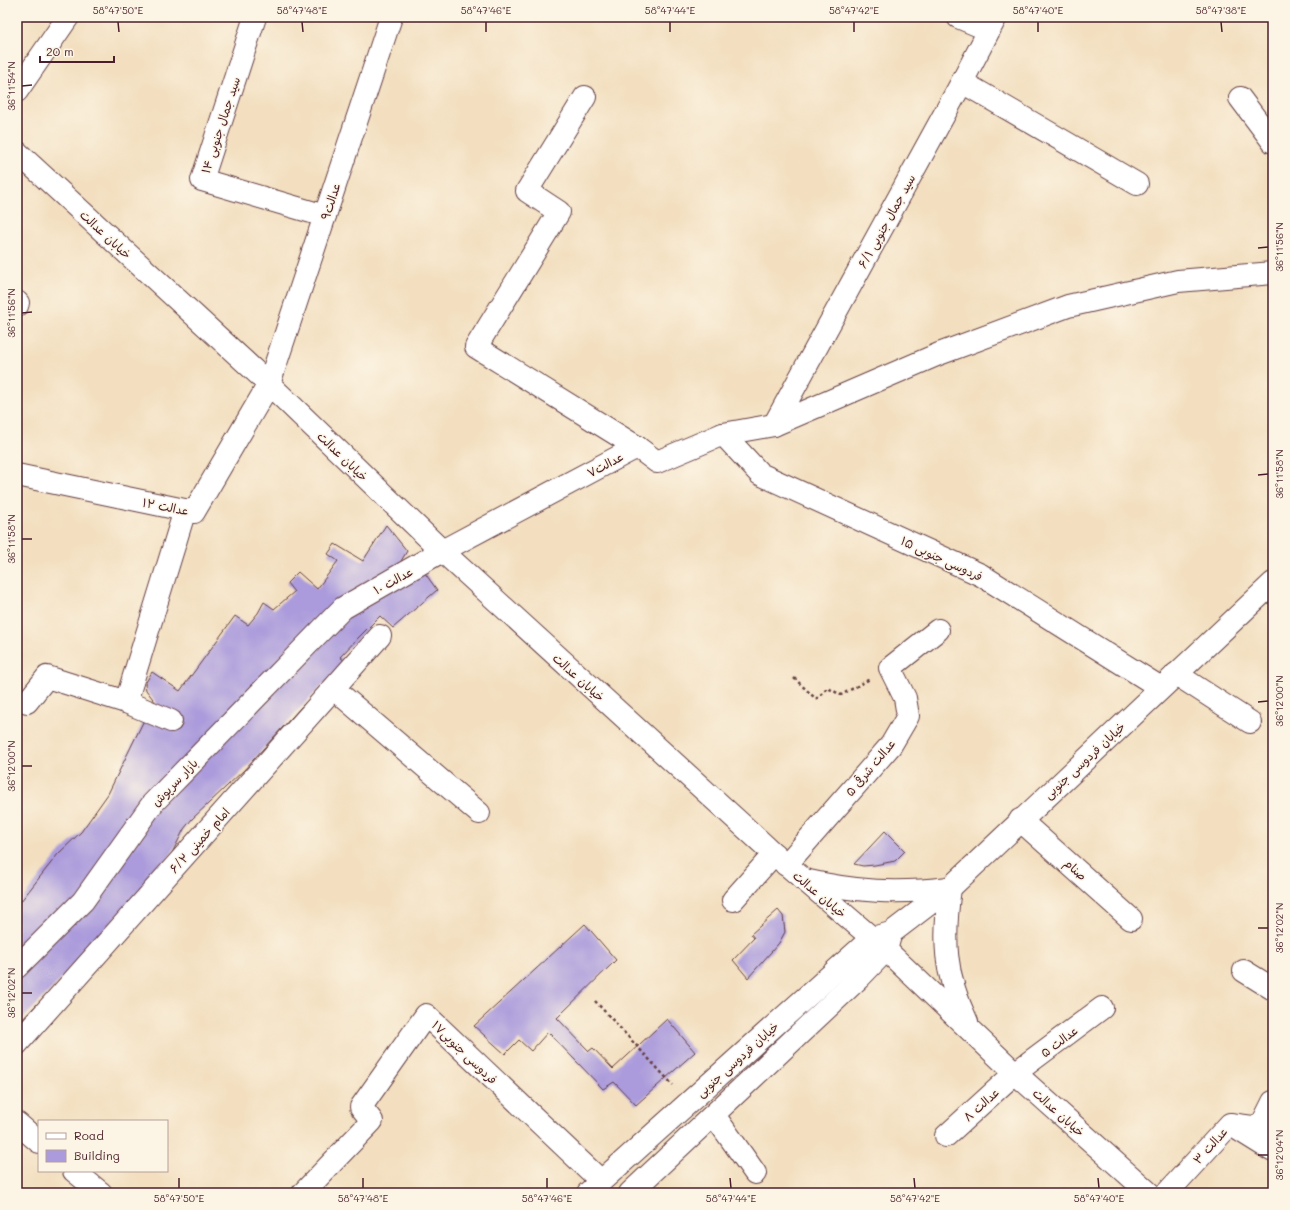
<svg xmlns="http://www.w3.org/2000/svg" width="1290" height="1210" viewBox="0 0 1290 1210" font-family="Mali,'Playpen Sans Arabic',sans-serif">
	<rect width="100%" height="100%" fill="#fcf5e5"/>
	<filter id="ink" filterUnits="userSpaceOnUse"><feTurbulence type="fractalNoise" baseFrequency=".025" numOctaves="2"/><feDisplacementMap in="SourceGraphic" scale="8" xChannelSelector="R" yChannelSelector="G"/><feConvolveMatrix kernelMatrix="1 2 1 2 8 2 1 2 1" color-interpolation-filters="sRGB"/></filter>
	<filter id="wash" filterUnits="userSpaceOnUse"><feTurbulence type="fractalNoise" baseFrequency=".012" numOctaves="4" result="noise"/><feDisplacementMap in="SourceGraphic" scale="16" xChannelSelector="R" yChannelSelector="G"/><feGaussianBlur stdDeviation="0.9" result="paint"/><feColorMatrix in="noise" values="0 0 0 0 0 0 0 0 0 0 0 0 0 0 0 0 0 1.4 0 .05"/><feComposite in="paint" operator="in"/></filter>
	<g filter="url(#wash)">
		<rect width="100%" height="100%" fill="#f3dfc0"/>
		<g id="blocks">
			<g fill="#ab9bdc">
				<polygon points="386,525 407,551 401,561 412,575 422,569 437,590 393,628 380,616 360,636 340,657 346,662 302,706 244,770 192,819 184,829 172,853 163,865 65,975 17,1025 17,906 58,854 81,832 108,794 146,716 156,703 146,690 145,684 152,672 180,691 235,616 248,625 258,613 264,602 274,609 294,592 287,583 298,572 317,589 338,561 328,554 335,544 363,561"/>
				<polygon points="885,831 905,851 895,861 875,865 863,866 854,864"/>
				<polygon points="778,910 783,916 785,932 779,943 748,978 733,960 754,938 751,934"/>
				<polygon points="585,924 616,960 557,1018 589,1051 593,1048 613,1069 667,1019 695,1052 636,1105 614,1082 603,1089 548,1032 531,1051 519,1040 505,1054 474,1026"/>
			</g>
		</g>
	</g>
	<g filter="url(#ink)">
		<use href="#blocks" fill-opacity="0" stroke="#633c41" stroke-width="1"/>
		<g fill="none" stroke-linecap="round" stroke-linejoin="round">
			<defs>
				<g id="minor">
					<polyline points="255,17 202,180 325,216"/>
					<polyline points="958,17 989,30"/>
					<polyline points="962,82 1137,184"/>
					<polyline points="585,97 527,191 559,212 476,347 637,447"/>
					<polyline points="1240,98 1273,142"/>
					<polyline points="17,302 18,303 17,306"/>
					<polyline points="774,425 962,82 996,17"/>
					<polyline points="723,434 760,474 981,575 1161,688"/>
					<polyline points="17,475 194,512 269,384 391,17"/>
					<polyline points="1176,674 1250,722"/>
					<polyline points="334,689 479,813"/>
					<polyline points="27,702 47,677 126,702 185,510"/>
					<polyline points="126,702 171,721"/>
					<polyline points="1020,820 1131,919"/>
					<polyline points="786,865 891,745 908,716 905,698 890,668 938,630"/>
					<polyline points="733,900 774,854"/>
					<polyline points="17,967 83,901 153,803 343,608 442,551 637,447 657,462 723,434 774,425 939,354 1068,306 1178,281 1273,273"/>
					<polyline points="1244,971 1273,989"/>
					<polyline points="17,1044 380,636"/>
					<polyline points="714,1115 755,1173"/>
					<polyline points="17,1123 39,1142"/>
					<polyline points="1236,1128 1273,1151"/>
					<polyline points="946,1136 1015,1073 1102,1008"/>
					<polyline points="74,1171 101,1193"/>
					<polyline points="303,1193 372,1121 361,1107 426,1015 601,1181"/>
					<polyline points="1167,1193 1230,1124 1260,1128 1273,1102"/>
				</g>
				<g id="major">
					<polyline points="17,91 68,17"/>
					<polyline points="17,152 269,384 442,551 774,854 886,950 1015,1073 1149,1193"/>
					<path d="M804 880C856 892 896 894 949 888"/>
					<path d="M950 888C943 940 944 973 967 1022"/>
					<polyline points="588,1193 872,938 891,933 950,888 1273,583"/>
					<polyline points="630,1193 859,978 886,950 890,936"/>
				</g>
			</defs>
			<use href="#minor" stroke="#633c41" stroke-width="24"/>
			<use href="#major" stroke="#633c41" stroke-width="24"/>
			<g stroke="#633c41" stroke-width="2.5" stroke-dasharray="3 3" stroke-linecap="butt">
				<polyline points="794,678 816,699 828,688 841,695 870,679"/>
				<polyline points="595,1001 673,1085"/>
			</g>
			<use href="#minor" stroke="#fff" stroke-width="22"/>
			<use href="#major" stroke="#fff" stroke-width="22"/>
		</g>
	</g>
	<path fill="none" stroke="#4a1f2b" stroke-width="1.5" d="M118 22 119 32M302 22 303 32M486 22V32M670 22V32M854 22V32M1038 22V32M1221 22 1222 32M22 86 32 85M1258 248 1268 247M22 313 32 312M1258 475 1268 474M22 539H32M1258 702 1268 701M22 766H32M1258 928H1268M22 993H32M1258 1155H1268M179 1178V1188M363 1178V1188M547 1178V1188M730 1178 731 1188M914 1178 915 1188M1098 1178 1099 1188"/>
	<g text-anchor="middle" dominant-baseline="central" stroke-width="3" stroke-linejoin="round" paint-order="stroke">
		<g font-size="12" fill="#4a1f2b" stroke="#fcf5e5">
			<text transform="translate(220 125) rotate(-72)">سید جمال جنوبی ۱۴</text>
			<text transform="translate(330 201) rotate(-72)">عدالت۹</text>
			<text transform="translate(886 221) rotate(-61)">سید جمال جنوبی ۶/۱</text>
			<text transform="translate(106 234) rotate(43)">خیابان عدالت</text>
			<text transform="translate(343 456) rotate(44)">خیابان عدالت</text>
			<text transform="translate(605 464) rotate(-28)">عدالت۷</text>
			<text transform="translate(166 506) rotate(11)">عدالت ۱۲</text>
			<text transform="translate(942 558) rotate(25)">فردوسی جنوبی ۱۵</text>
			<text transform="translate(393 580) rotate(-29)">عدالت ۱۰</text>
			<text transform="translate(579 677) rotate(42)">خیابان عدالت</text>
			<text transform="translate(1084 760) rotate(-43)">خیابان فردوسی جنوبی</text>
			<text transform="translate(870 767) rotate(-50)">عدالت شرقی ۵</text>
			<text transform="translate(174 782) rotate(-46)">بازار سرپوش</text>
			<text transform="translate(199 840) rotate(-48)">امام خمینی ۶/۲</text>
			<text transform="translate(1076 869) rotate(42)">صنام</text>
			<text transform="translate(820 894) rotate(40)">خیابان عدالت</text>
			<text transform="translate(1059 1041) rotate(-37)">عدالت ۵</text>
			<text transform="translate(465 1052) rotate(44)">فردوسی جنوبی۱۷</text>
			<text transform="translate(737 1059) rotate(-42)">خیابان فردوسی جنوبی</text>
			<text transform="translate(981 1104) rotate(-42)">عدالت ۸</text>
			<text transform="translate(1059 1112) rotate(42)">خیابان عدالت</text>
			<text transform="translate(1210 1145) rotate(-48)">عدالت ۳</text>
		</g>
	</g>
	<rect width="1290" height="1210" fill="none" stroke="#fcf5e5" stroke-width="44"/>
	<rect x="38" y="1120" width="130" height="52" fill="#fcf5e5" stroke="#b59f9b"/>
	<rect x="46" y="1133" width="20" height="6" fill="#ffffff" stroke="#b59f9b"/>
	<text x="74" y="1140" font-size="12" fill="#4a1f2b">Road</text>
	<rect x="46" y="1150" width="20" height="12" fill="#ab9bdc" stroke="#b59f9b"/>
	<text x="74" y="1160" font-size="12" fill="#4a1f2b">Building</text>
	<path d="M40 56v6h74v-6" fill="none" stroke="#4a1f2b" stroke-width="2"/>
	<text x="46" y="56" font-size="12" fill="#4a1f2b" stroke="#fcf5e5" stroke-width="3" paint-order="stroke">20 m</text>
	<rect x="22" y="22" width="1246" height="1166" fill="none" stroke="#4a1f2b" stroke-width="1.5"/>
	<g font-size="10" text-anchor="middle" fill="#4a1f2b">
		<text x="118" y="14">58°47'50"E</text>
		<text x="302" y="14">58°47'48"E</text>
		<text x="486" y="14">58°47'46"E</text>
		<text x="670" y="14">58°47'44"E</text>
		<text x="854" y="14">58°47'42"E</text>
		<text x="1038" y="14">58°47'40"E</text>
		<text x="1221" y="14">58°47'38"E</text>
		<text transform="translate(11 86) rotate(-90)" y="4">36°11'54"N</text>
		<text transform="translate(1279 247) rotate(-90)" y="4">36°11'56"N</text>
		<text transform="translate(11 313) rotate(-90)" y="4">36°11'56"N</text>
		<text transform="translate(1279 474) rotate(-90)" y="4">36°11'58"N</text>
		<text transform="translate(11 539) rotate(-90)" y="4">36°11'58"N</text>
		<text transform="translate(1279 701) rotate(-90)" y="4">36°12'00"N</text>
		<text transform="translate(11 766) rotate(-90)" y="4">36°12'00"N</text>
		<text transform="translate(1279 928) rotate(-90)" y="4">36°12'02"N</text>
		<text transform="translate(11 993) rotate(-90)" y="4">36°12'02"N</text>
		<text transform="translate(1279 1155) rotate(-90)" y="4">36°12'04"N</text>
		<text x="179" y="1202">58°47'50"E</text>
		<text x="363" y="1202">58°47'48"E</text>
		<text x="547" y="1202">58°47'46"E</text>
		<text x="731" y="1202">58°47'44"E</text>
		<text x="915" y="1202">58°47'42"E</text>
		<text x="1099" y="1202">58°47'40"E</text>
	</g>
</svg>
